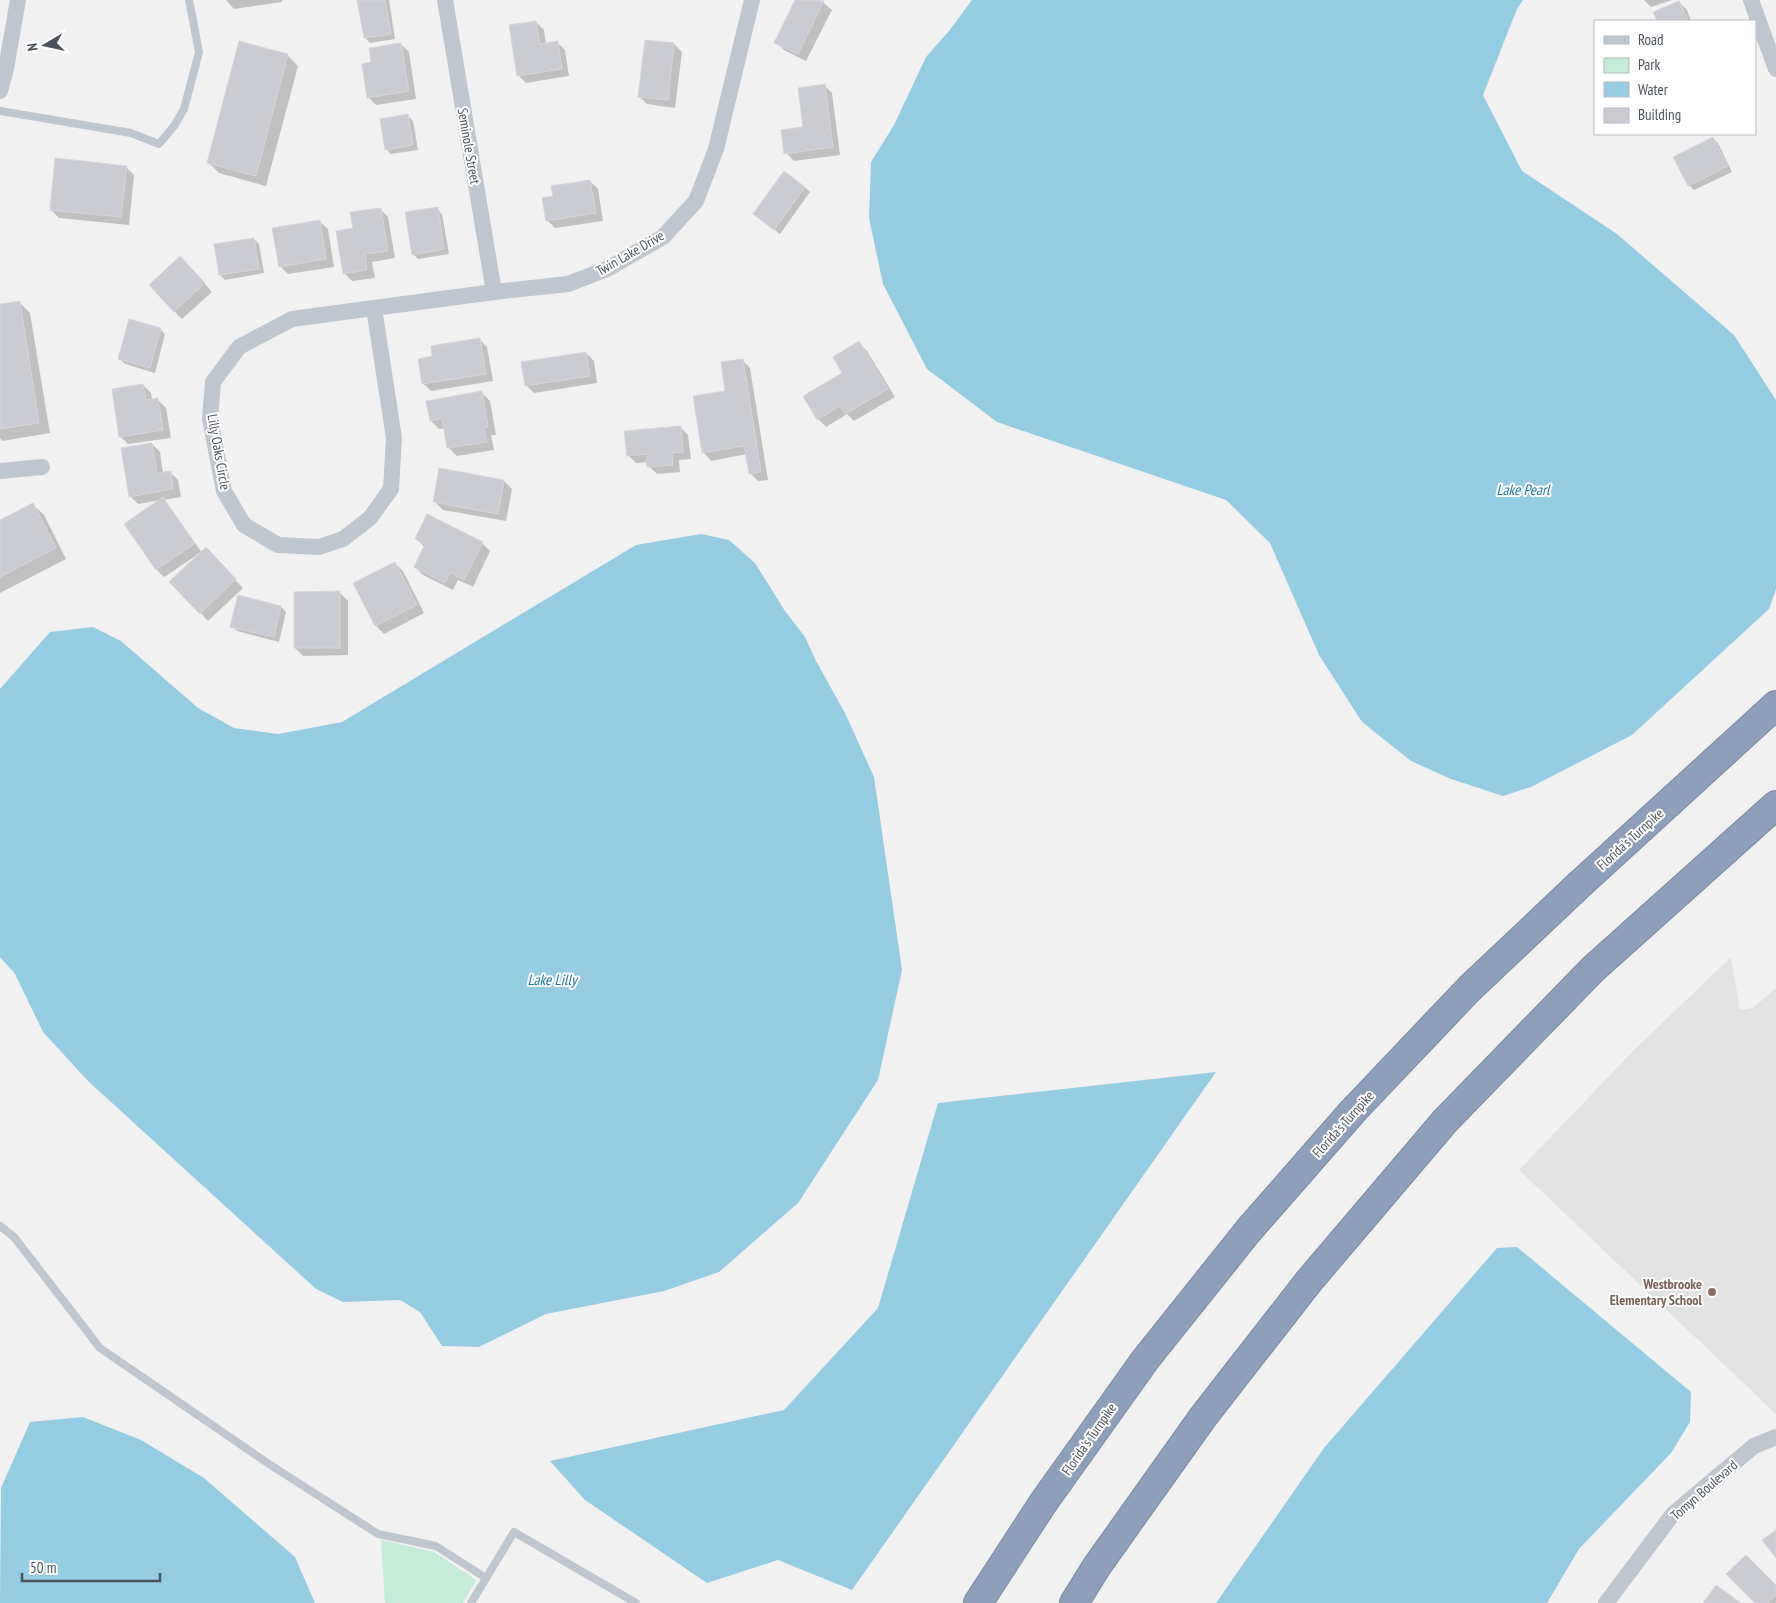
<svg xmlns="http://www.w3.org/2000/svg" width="1776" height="1603" viewBox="0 0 1776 1603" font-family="'PT Sans Narrow',sans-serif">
	<rect width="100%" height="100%" fill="#f2f1f1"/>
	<polygon fill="#e3e2e2" points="1731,957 1740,1010 1753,1008 1776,988 1776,1414 1519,1170 1635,1049"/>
	<polygon fill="#c4ebd7" points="381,1540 434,1552 476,1580 463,1603 385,1603"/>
	<g fill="#96cce3">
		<polygon points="972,0 1523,0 1517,9 1483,95 1522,171 1617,234 1734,335 1776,400 1776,589 1769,609 1632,735 1531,787 1503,796 1451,779 1411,761 1362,722 1319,655 1270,543 1226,500 997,422 927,369 883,284 869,218 871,162 894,125 926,57 949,31"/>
		<polygon points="701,534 729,540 755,563 785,611 805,637 816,661 845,713 874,777 902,970 878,1080 798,1203 719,1272 664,1291 546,1314 479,1347 442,1346 420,1312 400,1300 343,1302 316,1289 88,1081 43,1032 15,974 0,957 0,689 50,632 93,627 121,641 198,708 234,728 278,734 342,722 636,545"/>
		<polygon points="1216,1072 852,1590 778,1560 707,1583 585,1500 550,1461 784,1410 878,1308 938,1103"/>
		<polygon points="1517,1247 1691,1392 1690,1422 1671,1453 1579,1549 1547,1603 1216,1603 1324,1448 1497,1248"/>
		<polygon points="83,1417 141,1440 204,1478 295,1557 315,1603 0,1603 1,1488 30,1422"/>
	</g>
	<g fill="#0003">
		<polygon points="226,0 282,0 282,2 234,9"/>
		<polygon points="359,0 389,0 395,39 370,43 365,38"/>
		<polygon points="797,0 820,0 832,10 806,61 784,50 776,42"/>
		<polygon points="1644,0 1672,0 1651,7"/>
		<polygon points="1679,2 1687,10 1691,21 1659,21 1655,12"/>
		<polygon points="536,22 544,30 546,44 557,42 565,50 569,76 526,83 518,75"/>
		<polygon points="401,44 409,52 416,99 376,105 368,97 372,63"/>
		<polygon points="674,44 682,52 675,108 647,104 639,96"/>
		<polygon points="287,55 298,66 266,186 219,173 208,162"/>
		<polygon points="824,85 832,93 840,155 794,161 786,153 805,128"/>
		<polygon points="408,116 413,121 418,150 391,154 386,149"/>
		<polygon points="1713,138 1718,143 1732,172 1694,190 1689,185"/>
		<polygon points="126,167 134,175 129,225 59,218 51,210"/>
		<polygon points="590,181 598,189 603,221 555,228 547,220 554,197"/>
		<polygon points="805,187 810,192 780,234 754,214"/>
		<polygon points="380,209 388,217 395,258 372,262 375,278 352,281 344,273 354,229"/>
		<polygon points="437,209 442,214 449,254 418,259 413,254"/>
		<polygon points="320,222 328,229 334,267 288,274 280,266"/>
		<polygon points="254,239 259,244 264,273 225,280 220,275"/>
		<polygon points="188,265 212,292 182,319 174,311"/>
		<polygon points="19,302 30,313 50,433 2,441 0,438 0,306"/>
		<polygon points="160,329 165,334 155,373 125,364 120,359"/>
		<polygon points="479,339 487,347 493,381 431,391 423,383 434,358"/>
		<polygon points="859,343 867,351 895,397 854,421 847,414 826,427 818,419"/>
		<polygon points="586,353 594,361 597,383 534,393 526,385"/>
		<polygon points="742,360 750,368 768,480 758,481 750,473 747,454 711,461 704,453 727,392"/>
		<polygon points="143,385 151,393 152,401 158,400 166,408 171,438 128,444 120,436"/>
		<polygon points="482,393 490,401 496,435 491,435 494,450 457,456 449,448 445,428 439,429 431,421 428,402"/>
		<polygon points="680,427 688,435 691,459 679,460 680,472 657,474 649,466 648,462 636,463 628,455"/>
		<polygon points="152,444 160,452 163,473 170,472 178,480 181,497 163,500 170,507 202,553 214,557 243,588 208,621 171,582 201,554 200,553 164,577 156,569 161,500 138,504 130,496"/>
		<polygon points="504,481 512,489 506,521 443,510 435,502"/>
		<polygon points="33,505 44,515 66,559 0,593 0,522"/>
		<polygon points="416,539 482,543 490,551 473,587 458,580 453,590 423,575 415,567 425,547"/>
		<polygon points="395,563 403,571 424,613 384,634 376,626 355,584"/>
		<polygon points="340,593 348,601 348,655 303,656 295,648"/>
		<polygon points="281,607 286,612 279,642 237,631 232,626"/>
		<polygon points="1776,1586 1776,1603 1756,1603"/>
	</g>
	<g fill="#cbccd2" stroke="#d5d6db">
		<polygon points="357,0 385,0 391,34 364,38"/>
		<polygon points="795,0 824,1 798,54 774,43"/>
		<polygon points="1679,1 1688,21 1656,21 1657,21 1653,12"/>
		<polygon points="536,21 540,44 558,41 562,69 517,76 509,25"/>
		<polygon points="645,40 674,43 668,100 638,97"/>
		<polygon points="239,41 288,54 256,176 207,163"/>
		<polygon points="401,43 409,91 367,98 362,64 371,62 369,48"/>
		<polygon points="825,84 833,147 784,154 781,130 803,127 798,88"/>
		<polygon points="408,114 413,145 385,150 380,119"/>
		<polygon points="1713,137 1728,166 1688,186 1673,157"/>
		<polygon points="55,158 127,166 121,217 50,210"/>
		<polygon points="784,171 805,187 774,230 753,214"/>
		<polygon points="590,180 596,213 546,221 542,198 553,196 551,186"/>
		<polygon points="438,207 444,249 412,255 405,212"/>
		<polygon points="381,208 388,251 365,254 367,270 343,274 336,231 353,228 350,212"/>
		<polygon points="320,220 326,259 279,267 272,228"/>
		<polygon points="254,238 259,269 219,275 214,244"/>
		<polygon points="180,256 205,283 174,312 149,285"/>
		<polygon points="20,301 39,423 0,429 0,304"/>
		<polygon points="129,319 161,328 150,368 118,359"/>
		<polygon points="480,338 486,374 422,384 418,359 432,356 431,346"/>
		<polygon points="859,341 888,389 845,414 840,406 817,420 803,396 842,373 833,357"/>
		<polygon points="586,352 590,376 525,386 521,362"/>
		<polygon points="743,359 761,472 749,474 744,446 702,453 693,396 725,391 721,362"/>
		<polygon points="143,384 146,400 158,398 163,430 119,437 112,389"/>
		<polygon points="482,391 488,427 484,428 487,442 447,448 442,419 430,421 426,401"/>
		<polygon points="681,426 683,452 672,453 673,465 647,467 646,454 627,456 624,431"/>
		<polygon points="152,443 157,473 171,471 173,489 129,497 121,448"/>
		<polygon points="439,468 504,480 498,514 433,502"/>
		<polygon points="163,497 194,544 156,570 124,524"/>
		<polygon points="33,503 56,548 0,577 0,520"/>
		<polygon points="427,514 483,542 464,580 450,573 445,583 414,567 425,544 415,539"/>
		<polygon points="206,547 236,579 200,614 169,582"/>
		<polygon points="395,562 417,605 375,626 353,583"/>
		<polygon points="340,591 340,648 294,648 294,592"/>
		<polygon points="238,595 281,606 274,637 230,627"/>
		<polygon points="1776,1530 1776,1558 1762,1540"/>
		<polygon points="1746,1555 1776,1585 1776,1595 1768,1603 1755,1603 1726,1574"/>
		<polygon points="1716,1585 1741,1603 1703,1603"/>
	</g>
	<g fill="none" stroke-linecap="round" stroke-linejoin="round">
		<defs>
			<g id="motorway">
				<polyline points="978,1603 1043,1503 1145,1360 1248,1231 1353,1111 1469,989 1579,885 1776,705"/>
				<polyline points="1074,1603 1097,1566 1203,1417 1309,1281 1445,1121 1593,969 1776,805"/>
			</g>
		</defs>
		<use href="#motorway" stroke="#798aa5" stroke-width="30"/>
		<g stroke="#c0c6cd" stroke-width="8">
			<polyline points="0,111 131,133 159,144 174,126 184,109 199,52 189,0"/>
			<polyline points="0,1226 14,1237 100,1348 269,1464 378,1534 436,1546 486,1578"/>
			<polyline points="471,1603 514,1532 636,1603"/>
		</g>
		<g stroke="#c0c6cd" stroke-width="16">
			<polyline points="445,0 494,292"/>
			<polyline points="1751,0 1776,69"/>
			<polyline points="0,91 6,69 18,0"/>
			<polyline points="374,308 394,438 391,489 370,518 343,539 319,547 278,545 244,525 224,491 210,419 213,382 239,347 292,319 374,308 494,292 568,284 607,269 663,237 696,201 716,149 752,0"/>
			<polyline points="0,471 42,467"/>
			<polyline points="1606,1603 1673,1514 1754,1446 1776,1437"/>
		</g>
		<use href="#motorway" stroke="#8e9fba" stroke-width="28"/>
	</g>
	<circle fill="#8d6e63" stroke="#fff" stroke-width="2" cx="1712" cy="1292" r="5"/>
	<g text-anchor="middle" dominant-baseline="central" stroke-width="4" stroke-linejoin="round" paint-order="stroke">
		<g font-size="14" fill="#4a525c" stroke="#fff">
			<text transform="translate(469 146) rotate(80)">Seminole Street</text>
			<text transform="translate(630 253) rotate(-30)">Twin Lake Drive</text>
			<text transform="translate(219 452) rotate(80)">Lilly Oaks Circle</text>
			<text transform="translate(1630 839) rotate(-42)">Florida's Turnpike</text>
			<text transform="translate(1343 1124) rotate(-48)">Florida's Turnpike</text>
			<text transform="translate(1089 1439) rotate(-55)">Florida's Turnpike</text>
			<text transform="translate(1704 1490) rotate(-41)">Tomyn Boulevard</text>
		</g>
		<g font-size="14" font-weight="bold" fill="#785e54" stroke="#fff" text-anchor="end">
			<text x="1702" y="1284">Westbrooke<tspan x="1702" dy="16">Elementary School</tspan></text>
		</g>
		<g font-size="15" font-style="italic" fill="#1c769d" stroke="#fff">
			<text x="1523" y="489">Lake Pearl</text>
			<text x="552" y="979">Lake Lilly</text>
		</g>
	</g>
	<rect x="1594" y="20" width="162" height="115" fill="#ffffff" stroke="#b7babe"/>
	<rect x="1604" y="36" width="25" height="8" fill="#c0c6cd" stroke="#b7babe"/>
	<text x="1638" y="45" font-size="15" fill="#4a525c">Road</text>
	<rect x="1604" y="58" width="25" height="15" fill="#c4ebd7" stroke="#b7babe"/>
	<text x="1638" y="70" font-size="15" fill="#4a525c">Park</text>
	<rect x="1604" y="82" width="25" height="15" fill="#96cce3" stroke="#b7babe"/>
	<text x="1638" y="95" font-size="15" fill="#4a525c">Water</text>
	<rect x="1604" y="108" width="25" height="15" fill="#cbccd2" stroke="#b7babe"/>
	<text x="1638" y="120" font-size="15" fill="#4a525c">Building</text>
	<g transform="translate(45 45) rotate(261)" stroke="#ffffff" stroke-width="4" paint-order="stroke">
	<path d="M0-4L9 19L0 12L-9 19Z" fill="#4a525c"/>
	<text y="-8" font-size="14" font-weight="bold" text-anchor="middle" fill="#4a525c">N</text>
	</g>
	<path d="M22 1573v8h138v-8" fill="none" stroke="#4a525c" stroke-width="2.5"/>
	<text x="30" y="1573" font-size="15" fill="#4a525c" stroke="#ffffff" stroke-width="4" paint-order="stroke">50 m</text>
</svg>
